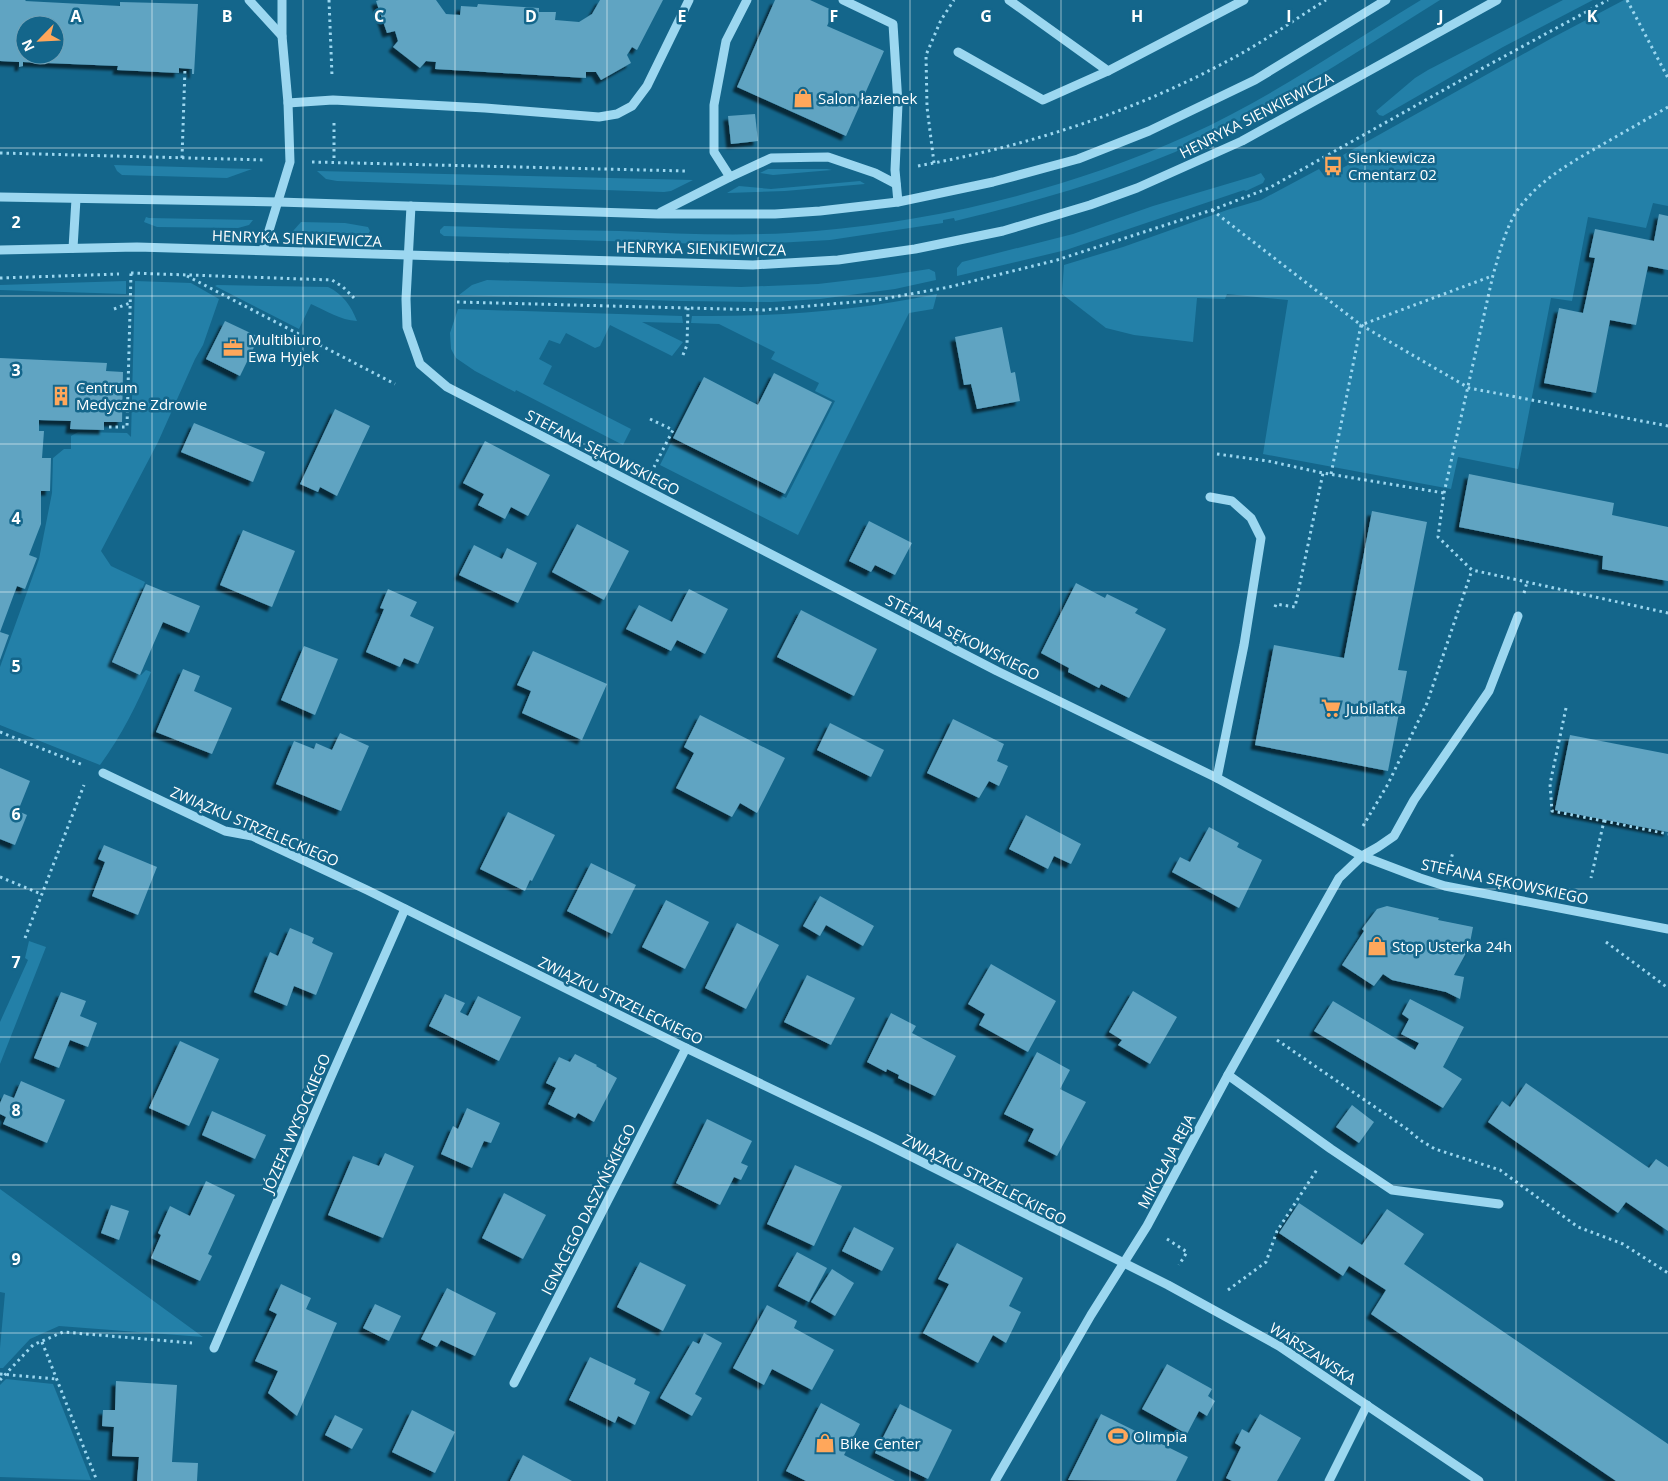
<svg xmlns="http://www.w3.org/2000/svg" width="1668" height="1481" viewBox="0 0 1668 1481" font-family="'Open Sans',sans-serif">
	<defs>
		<filter id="shadow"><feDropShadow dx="-4.5" dy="4.5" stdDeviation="1" flood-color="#0009"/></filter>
	</defs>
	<rect width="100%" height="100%" fill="#14668b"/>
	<g fill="#2380a8">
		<path d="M1421 0H1440C1369 44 1299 91 1224 129 1140 172 1047 199 955 221L954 218 943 220V223L830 240 738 245 444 236 440 233V230L444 226C503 228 561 230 620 231 685 234 751 237 816 231 944 220 1071 188 1189 135 1271 98 1345 46 1421 0Z"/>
		<polygon points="1563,0 1593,0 1503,47 1383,116 1379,115 1376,111 1415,78 1428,70"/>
		<polygon points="1624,0 1668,0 1668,206 1653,203 1646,228 1588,217 1572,301 1551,298 1518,469 1458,457 1451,489 1263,454 1288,300 1227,294 1225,299 1197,298 1193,342 1134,335 1106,328 1062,294 1064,265 1123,247 1227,210 1261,200 1319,169 1325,177 1348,165 1343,155 1552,38"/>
		<polygon points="114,165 252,169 227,178 122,175 117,171"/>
		<polygon points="768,169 827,169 832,170 773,175 760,173"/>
		<polygon points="317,171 693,180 671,191 664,192 337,181 326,179"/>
		<polygon points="1261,173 1265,179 1263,183 1246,191 1244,190 1066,250 957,276 957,268 962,262 1073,234 1153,206 1254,176"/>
		<polygon points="860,181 865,184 785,191 727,193 739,186 771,189"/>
		<polygon points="146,217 149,218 253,220 249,225 238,228 157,227 144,222"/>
		<polygon points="301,222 345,223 368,227 370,231 368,234 293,231"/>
		<polygon points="929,269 935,272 936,280 895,289 820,299 772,302 681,301 459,295 472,285 487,280 741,287 818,284 877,277"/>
		<polygon points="126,281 126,294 0,290 0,285"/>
		<path d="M135 281 191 283 219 299 203 345 195 359 158 442 101 551 111 566 145 582 112 663 141 675 146 670 151 672C137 704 121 737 100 765L0 725V667L39 559 52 493 53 458 64 449H71V436L78 432 127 433 131 437Z"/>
		<path d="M217 285 328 287C343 294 351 306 357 321 340 320 327 311 311 304L299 329 215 286Z"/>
		<path d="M937 294 933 309 909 313 798 535 660 465 672 441 786 498 835 401 815 391 819 383 771 359 775 352 719 324 691 323 692 316C775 317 856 311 937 294Z"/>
		<polygon points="458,309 682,316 683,323 642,322 683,342 672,356 610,325 600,346 595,348 566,333 560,344 549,340 539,359 552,366 543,384 631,429 623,445 516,390 515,392 475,371 456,358 451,349 450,333"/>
		<polygon points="29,941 46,947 0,1064 0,1022 28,960 25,958"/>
		<polygon points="0,1189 203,1337 59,1326 30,1339 3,1368 0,1368 0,1348 5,1293 0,1292"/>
		<polygon points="6,1379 53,1384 91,1480 0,1477 0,1385"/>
	</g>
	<g fill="#60a4c2" fill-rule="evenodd" filter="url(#shadow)">
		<path d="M0 0H26L25 1 120 6V2L198 4 194 74H192V69L179 68V73L117 70 118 66 23 62V66L19 67V62L0 61ZM25 25H55V55H25Z"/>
		<polygon points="379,0 436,0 446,14 460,15 461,6 477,7 478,4 539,8 539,12 556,12 555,20 579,22 592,14 600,0 663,0 637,50 632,47 627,55 631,63 601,80 596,72 586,72 586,78 435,69 436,62 426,61 420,68 393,47 398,41 395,31 387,33 376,1"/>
		<polygon points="775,0 810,0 834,11 827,26 884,51 846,136 737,87"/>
		<polygon points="755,114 758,141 731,144 728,116"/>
		<polygon points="1659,214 1668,216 1668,270 1648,266 1636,325 1610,320 1596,393 1544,383 1559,308 1583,313 1595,258 1589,257 1595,229 1654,241"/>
		<polygon points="225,321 259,337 240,376 206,359"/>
		<polygon points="1002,327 1011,373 1015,372 1020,401 977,409 971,384 964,385 955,337"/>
		<polygon points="0,358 107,363 106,371 123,372 122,422 104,422 104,430 70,429 71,421 39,420 39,431 44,431 42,458 51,458 50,491 41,491 41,524 29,555 37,558 25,589 17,586 0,632"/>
		<polygon points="774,373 832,402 785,494 673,438 704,377 758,405"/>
		<polygon points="335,409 370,426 337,496 320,487 318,492 300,484"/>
		<polygon points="194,423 265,452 253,482 181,452"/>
		<polygon points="485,441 550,475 528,516 511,507 505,519 478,505 484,494 463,483"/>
		<polygon points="1469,474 1614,503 1612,515 1668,527 1668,581 1602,569 1603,556 1459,527"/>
		<polygon points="1372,511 1427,522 1398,670 1407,671 1388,771 1255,745 1274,645 1344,658"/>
		<polygon points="869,521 912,543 895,575 875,565 871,572 849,561"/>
		<polygon points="577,524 629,551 604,600 552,572"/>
		<polygon points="243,530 295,551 272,607 220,585"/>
		<polygon points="474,545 502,559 507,548 537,563 518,603 459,575"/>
		<polygon points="1076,583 1105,598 1107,594 1138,609 1135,613 1166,629 1129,698 1101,684 1099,688 1068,672 1069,668 1041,653"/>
		<polygon points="146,584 200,606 189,633 163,622 140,675 112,662"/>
		<polygon points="388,589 417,602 410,616 434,627 418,664 404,658 400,667 366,652 384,609 380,608"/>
		<polygon points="689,589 728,609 705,654 677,640 671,651 626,629 639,605 672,622"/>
		<polygon points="801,610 877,649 854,696 777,657"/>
		<polygon points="0,632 9,635 0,660"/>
		<polygon points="304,646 338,659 315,715 281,700"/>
		<polygon points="533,651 607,684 582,740 522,713 531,691 517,685"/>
		<polygon points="183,669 200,676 194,691 232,708 212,754 156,732"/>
		<polygon points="700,715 785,758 757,813 740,803 732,817 676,788 694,753 684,747"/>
		<polygon points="953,719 1004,744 997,761 1008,766 999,786 989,781 979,798 927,773"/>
		<polygon points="830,723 884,750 871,777 817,750"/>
		<polygon points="340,733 369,746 341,811 276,784 294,741 314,749 316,743 332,750"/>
		<polygon points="1570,735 1668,754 1668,832 1555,810"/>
		<polygon points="0,768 30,781 18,811 27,815 15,845 0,839"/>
		<polygon points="508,812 555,835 532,881 530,880 525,891 480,869"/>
		<polygon points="1026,815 1081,844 1071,864 1054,856 1048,869 1009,849"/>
		<polygon points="1209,827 1239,843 1237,847 1262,860 1239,908 1172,872 1180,857 1190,862"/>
		<polygon points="104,845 157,867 138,915 92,896 105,862 98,859"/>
		<polygon points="591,863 636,885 612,934 567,911"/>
		<polygon points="820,896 874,926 863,946 826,925 820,936 803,926"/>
		<polygon points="666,900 709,922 685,969 642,947"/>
		<polygon points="1387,906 1439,918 1438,920 1473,927 1468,953 1466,953 1454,975 1464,977 1460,999 1446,992 1392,980 1383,974 1374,986 1342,965 1364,931 1362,929 1377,909"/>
		<polygon points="737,923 779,945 746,1009 705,988"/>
		<polygon points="290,928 314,938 312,943 333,953 316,995 294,986 287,1006 254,992 270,952 278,956"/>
		<polygon points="991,964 1056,1001 1028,1052 979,1025 985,1014 968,1004"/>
		<polygon points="807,975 855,998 831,1045 784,1022"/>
		<polygon points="1133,991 1177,1017 1150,1064 1118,1045 1122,1040 1109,1032"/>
		<polygon points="61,992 86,1001 80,1016 97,1023 88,1047 70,1040 59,1068 34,1058"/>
		<polygon points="445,994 465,1003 460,1012 468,1016 478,996 521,1017 499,1061 429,1026"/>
		<polygon points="1410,999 1464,1027 1443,1067 1462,1079 1443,1108 1314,1031 1333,1001 1415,1050 1419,1043 1401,1034 1409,1019 1402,1014"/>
		<polygon points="891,1013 916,1026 912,1033 956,1056 935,1096 898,1078 899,1075 887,1069 886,1072 867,1062"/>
		<polygon points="180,1041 219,1059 189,1126 149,1108"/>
		<polygon points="1037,1052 1070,1070 1060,1089 1086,1102 1057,1156 1028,1141 1034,1129 1004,1114"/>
		<polygon points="575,1054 597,1065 596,1066 617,1078 594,1122 578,1113 575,1118 548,1104 556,1088 546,1083 559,1057 570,1062"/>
		<polygon points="21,1081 65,1100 47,1143 3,1124 6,1117 0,1114 0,1103 4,1094 14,1098"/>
		<polygon points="1526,1083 1649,1168 1656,1159 1668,1167 1668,1231 1626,1202 1618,1213 1488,1122 1502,1101 1510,1107"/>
		<polygon points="1352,1105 1374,1122 1359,1143 1336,1127"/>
		<polygon points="467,1108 500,1123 491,1143 484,1141 472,1168 441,1154 453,1126 458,1129"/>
		<polygon points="212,1111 266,1135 255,1159 202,1135"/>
		<polygon points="707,1119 752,1141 741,1163 748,1166 741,1180 734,1177 720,1205 676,1183"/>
		<polygon points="385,1153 414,1166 383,1238 328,1215 353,1156 379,1166"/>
		<polygon points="795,1165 842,1186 814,1246 767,1224"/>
		<polygon points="206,1181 235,1195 208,1254 212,1256 200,1281 151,1258 161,1235 158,1233 170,1206 190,1216"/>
		<polygon points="504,1193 546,1215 523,1259 482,1238"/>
		<polygon points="1299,1203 1362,1245 1387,1209 1424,1234 1404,1264 1668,1444 1668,1481 1616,1481 1371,1314 1386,1290 1349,1266 1343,1276 1279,1233"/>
		<polygon points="111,1205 129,1211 119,1240 101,1233"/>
		<polygon points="854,1227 894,1248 882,1271 842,1251"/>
		<polygon points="957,1243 1023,1278 1009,1306 1021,1312 1006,1343 993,1335 978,1363 923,1333 949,1284 938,1279"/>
		<polygon points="797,1252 827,1268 809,1302 778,1286"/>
		<polygon points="640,1262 686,1285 663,1331 617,1307"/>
		<polygon points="832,1269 854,1283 835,1316 811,1302"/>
		<polygon points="281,1284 311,1298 306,1309 337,1323 297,1416 268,1393 278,1371 255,1361 277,1314 269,1310"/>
		<polygon points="447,1288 496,1313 475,1356 441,1340 437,1347 421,1339"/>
		<polygon points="375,1304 401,1316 389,1341 363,1328"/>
		<polygon points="767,1305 797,1321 794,1328 834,1350 812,1390 772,1369 764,1385 733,1368"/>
		<polygon points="704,1333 722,1343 695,1394 702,1398 692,1416 660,1398 693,1341 699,1344"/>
		<polygon points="590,1357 636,1379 634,1384 650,1392 635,1425 618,1416 615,1423 569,1400"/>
		<polygon points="1167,1364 1212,1389 1208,1396 1215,1401 1207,1416 1199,1411 1187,1434 1142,1409"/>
		<polygon points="116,1381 177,1385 172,1462 198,1463 197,1481 137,1481 139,1457 112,1456 114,1427 102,1426 103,1410 115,1410"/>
		<polygon points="821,1403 860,1424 844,1455 895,1481 806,1481 786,1471"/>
		<polygon points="900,1404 952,1430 928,1479 875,1453"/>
		<polygon points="412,1410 455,1432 435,1473 392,1452"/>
		<polygon points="1101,1414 1188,1457 1176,1481 1068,1480"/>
		<polygon points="1260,1414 1301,1438 1277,1481 1232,1481 1226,1478 1241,1447 1235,1443 1242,1429 1249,1433"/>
		<polygon points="335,1415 363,1429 352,1449 325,1435"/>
		<polygon points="523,1455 572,1481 510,1481"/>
	</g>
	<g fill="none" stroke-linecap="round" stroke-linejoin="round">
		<g stroke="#9cd7f0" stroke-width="3" stroke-dasharray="2.5 4" stroke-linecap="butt">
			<polyline points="329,0 332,76"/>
			<polyline points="1627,0 1668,78"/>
			<path d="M1668 107C1647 119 1626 131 1605 143 1572 162 1536 181 1515 214 1504 233 1499 255 1493 275L1444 493 1438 537 1472 570 1668 613"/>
			<polyline points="334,123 334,162"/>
			<polyline points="0,153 266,160"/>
			<polyline points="182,158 185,68"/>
			<polyline points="312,162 686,171"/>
			<polyline points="934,163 927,107 926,55 941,20 954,0"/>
			<path d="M918 166C1027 146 1135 112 1233 58 1265 41 1295 19 1326 0"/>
			<polyline points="1212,210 1361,325 1469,388 1668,426"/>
			<polyline points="131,273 332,280 343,287 354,298"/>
			<polyline points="187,276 395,384"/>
			<polyline points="0,278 119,274"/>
			<polyline points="457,302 764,310 877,300 949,287 1057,260 1212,210 1269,188 1481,69 1608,0"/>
			<polyline points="114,309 130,303"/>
			<polyline points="683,355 687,345 688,308"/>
			<polyline points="650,419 673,430 654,467"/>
			<polyline points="109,427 127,427 131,273"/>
			<polyline points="1217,454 1268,461 1323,473 1444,493"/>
			<polyline points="1331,474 1361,325 1492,276"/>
			<polyline points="1524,593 1527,582"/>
			<polyline points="1275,607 1276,604 1295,607 1323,473"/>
			<polyline points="1566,708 1550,784 1552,811 1604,821 1591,878"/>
			<polyline points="0,732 83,765"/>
			<polyline points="1604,821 1668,834"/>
			<polyline points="1363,826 1388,784 1427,703 1472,570"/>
			<polyline points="1450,863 1453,852"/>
			<polyline points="0,877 41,894"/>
			<polyline points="25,938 84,785"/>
			<polyline points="1606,942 1668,988"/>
			<polyline points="1277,1040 1407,1129 1420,1140 1435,1149 1500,1170 1578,1227 1623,1244 1668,1273"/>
			<polyline points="1167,1239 1187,1252 1179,1265"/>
			<polyline points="1228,1290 1266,1262 1277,1231 1318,1168"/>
			<polyline points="42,1342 97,1481"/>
			<polyline points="0,1374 56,1379"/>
			<polyline points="0,1380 33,1345 63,1332 192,1343"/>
		</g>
		<g stroke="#9cd7f0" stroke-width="9">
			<polyline points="249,0 282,36"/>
			<polyline points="843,0 893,24 898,104 895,170 898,202"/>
			<polyline points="1009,0 1108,71 1244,0"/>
			<polyline points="958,52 1043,100 1108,71"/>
			<polyline points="288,103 333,100 485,108 599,117 617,114 632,106 647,86 689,0"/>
			<polyline points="730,177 714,152 714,105 726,41 747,0"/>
			<polyline points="0,197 278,202 658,214 775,214 820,211 898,202 993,182 1078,159 1149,131 1255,80 1386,0"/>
			<polyline points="411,206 406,299 407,327 420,364 447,387 997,671 1217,778 1362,856 1420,878 1445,886 1668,929"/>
			<polyline points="661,212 730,177 771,158 828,157 875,173 896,184"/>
			<polyline points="73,248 76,199"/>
			<polyline points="0,250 137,247 753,265 838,260 915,249 1003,231 1090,205 1137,188 1242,141 1497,0"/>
			<polyline points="263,250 290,162 288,103 282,36 282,0"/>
			<polyline points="1210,497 1232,501 1251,518 1261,538 1244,645 1217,778"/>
			<polyline points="103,773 225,831 252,836 367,890 686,1048 874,1138 1168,1285 1279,1346 1479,1481"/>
			<polyline points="1228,1075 1331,1149 1392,1190 1499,1204"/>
			<polyline points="214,1348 330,1079 405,909"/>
			<polyline points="514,1383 686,1048"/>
			<polyline points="995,1481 1091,1315 1147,1226 1228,1075 1339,878 1362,856 1378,847 1394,836 1414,800 1489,691 1518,616"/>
			<polyline points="1329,1481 1367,1405"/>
		</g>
	</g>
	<path fill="none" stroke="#fff" stroke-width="1" stroke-opacity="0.55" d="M152 0V1481M303 0V1481M455 0V1481M607 0V1481M758 0V1481M910 0V1481M1061 0V1481M1213 0V1481M1365 0V1481M1516 0V1481M0 148H1668M0 296H1668M0 444H1668M0 592H1668M0 740H1668M0 889H1668M0 1037H1668M0 1185H1668M0 1333H1668"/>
	<defs>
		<symbol id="shop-bare" viewBox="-9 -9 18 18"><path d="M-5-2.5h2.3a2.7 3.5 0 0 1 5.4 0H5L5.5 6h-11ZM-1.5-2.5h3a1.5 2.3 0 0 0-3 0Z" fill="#ffa75b" stroke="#14668b" stroke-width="2.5" paint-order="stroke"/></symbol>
		<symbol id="bus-bare" viewBox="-9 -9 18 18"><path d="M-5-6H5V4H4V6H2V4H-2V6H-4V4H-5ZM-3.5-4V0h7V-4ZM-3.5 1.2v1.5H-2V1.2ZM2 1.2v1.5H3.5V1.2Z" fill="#ffa75b" stroke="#14668b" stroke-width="2.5" paint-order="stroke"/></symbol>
		<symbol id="office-bare" viewBox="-9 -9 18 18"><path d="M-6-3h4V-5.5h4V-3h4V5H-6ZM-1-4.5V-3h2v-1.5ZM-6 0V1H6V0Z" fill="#ffa75b" stroke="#14668b" stroke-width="2.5" paint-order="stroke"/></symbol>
		<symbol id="building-bare" viewBox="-9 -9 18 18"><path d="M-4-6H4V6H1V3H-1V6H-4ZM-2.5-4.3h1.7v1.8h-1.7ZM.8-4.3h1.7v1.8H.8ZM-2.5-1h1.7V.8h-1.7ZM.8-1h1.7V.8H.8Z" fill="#ffa75b" stroke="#14668b" stroke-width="2.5" paint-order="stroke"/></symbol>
		<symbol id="supermarket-bare" viewBox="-9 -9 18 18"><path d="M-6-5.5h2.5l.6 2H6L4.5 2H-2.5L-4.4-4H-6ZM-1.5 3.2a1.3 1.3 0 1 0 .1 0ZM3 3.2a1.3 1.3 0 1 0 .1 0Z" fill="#ffa75b" stroke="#14668b" stroke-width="2.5" paint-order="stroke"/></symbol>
		<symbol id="stadium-bare" viewBox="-9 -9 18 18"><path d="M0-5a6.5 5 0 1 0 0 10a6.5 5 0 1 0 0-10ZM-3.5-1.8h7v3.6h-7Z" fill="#ffa75b" stroke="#14668b" stroke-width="2.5" paint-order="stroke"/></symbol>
	</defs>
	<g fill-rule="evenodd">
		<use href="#shop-bare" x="789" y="84" width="28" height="28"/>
		<use href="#bus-bare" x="1319" y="152" width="28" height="28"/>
		<use href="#office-bare" x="219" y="334" width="28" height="28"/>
		<use href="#building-bare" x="47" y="382" width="28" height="28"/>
		<use href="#supermarket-bare" x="1317" y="694" width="28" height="28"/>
		<use href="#shop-bare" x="1363" y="932" width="28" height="28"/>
		<use href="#stadium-bare" x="1104" y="1422" width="28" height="28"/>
		<use href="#shop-bare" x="811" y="1429" width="28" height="28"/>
	</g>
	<g text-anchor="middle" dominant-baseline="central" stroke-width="5" stroke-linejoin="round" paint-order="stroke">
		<g font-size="15" fill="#fff" stroke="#14668b" text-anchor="start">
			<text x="818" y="98">Salon łazienek</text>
			<text x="1348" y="157">Sienkiewicza<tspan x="1348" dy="17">Cmentarz 02</tspan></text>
			<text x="248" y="339">Multibiuro<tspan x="248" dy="17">Ewa Hyjek</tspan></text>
			<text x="76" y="387">Centrum<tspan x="76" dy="17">Medyczne Zdrowie</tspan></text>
			<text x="1346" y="708">Jubilatka</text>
			<text x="1392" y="946">Stop Usterka 24h</text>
			<text x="1133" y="1436">Olimpia</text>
			<text x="840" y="1443">Bike Center</text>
		</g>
		<g font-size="15" fill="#fff" stroke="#14668b">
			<text transform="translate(1256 115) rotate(-27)">HENRYKA SIENKIEWICZA</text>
			<text transform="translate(297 238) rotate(2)">HENRYKA SIENKIEWICZA</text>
			<text transform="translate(701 248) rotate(1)">HENRYKA SIENKIEWICZA</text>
			<text transform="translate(603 452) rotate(27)">STEFANA SĘKOWSKIEGO</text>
			<text transform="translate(963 637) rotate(27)">STEFANA SĘKOWSKIEGO</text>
			<text transform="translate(255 826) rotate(23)">ZWIĄZKU STRZELECKIEGO</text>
			<text transform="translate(1505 881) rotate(12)">STEFANA SĘKOWSKIEGO</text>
			<text transform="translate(621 1000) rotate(26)">ZWIĄZKU STRZELECKIEGO</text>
			<text transform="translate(296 1123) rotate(-67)">JÓZEFA WYSOCKIEGO</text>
			<text transform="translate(1166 1161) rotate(-62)">MIKOŁAJA REJA</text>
			<text transform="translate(985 1179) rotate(27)">ZWIĄZKU STRZELECKIEGO</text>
			<text transform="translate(588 1209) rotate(-63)">IGNACEGO DASZYŃSKIEGO</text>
			<text transform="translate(1313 1353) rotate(33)">WARSZAWSKA</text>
		</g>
	</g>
	<g font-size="16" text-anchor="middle" font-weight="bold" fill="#fff" stroke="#14668b" stroke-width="5" stroke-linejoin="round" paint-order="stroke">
		<text x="76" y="22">A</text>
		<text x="227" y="22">B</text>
		<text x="379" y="22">C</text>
		<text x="531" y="22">D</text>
		<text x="682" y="22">E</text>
		<text x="834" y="22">F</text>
		<text x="986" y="22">G</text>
		<text x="1137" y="22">H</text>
		<text x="1289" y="22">I</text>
		<text x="1441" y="22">J</text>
		<text x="1592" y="22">K</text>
		<text x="16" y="228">2</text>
		<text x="16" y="376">3</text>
		<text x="16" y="524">4</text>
		<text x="16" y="672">5</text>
		<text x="16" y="820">6</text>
		<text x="16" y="968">7</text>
		<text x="16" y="1116">8</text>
		<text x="16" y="1265">9</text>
	</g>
	<g transform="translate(40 40) rotate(246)"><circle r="24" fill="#14668b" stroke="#72a3b9"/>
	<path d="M0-4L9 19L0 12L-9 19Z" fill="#ffa75b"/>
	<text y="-8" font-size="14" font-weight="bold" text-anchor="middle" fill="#ffffff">N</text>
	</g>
</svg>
